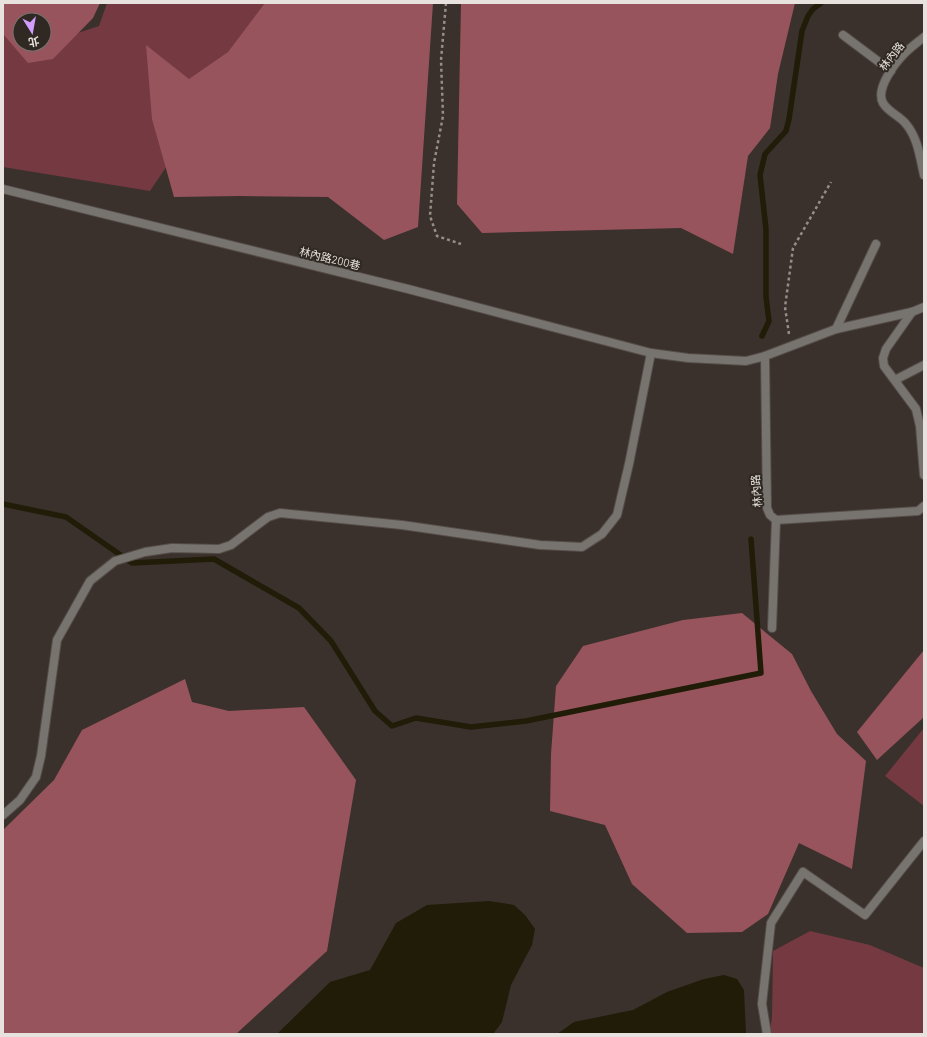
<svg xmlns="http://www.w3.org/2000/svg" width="927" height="1037" viewBox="0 0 927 1037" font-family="Barlow,'Noto Sans TC',sans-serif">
	<rect width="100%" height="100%" fill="#3a312c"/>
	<g fill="#743941">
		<polygon points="107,3 291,3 199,118 150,191 3,167 3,23 20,44 44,44 99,26"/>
		<polygon points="924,728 924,806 885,776"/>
		<polygon points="810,931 870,945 924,968 924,1034 770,1034 772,1016 773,951"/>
	</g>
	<g fill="#98545d" fill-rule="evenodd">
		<path d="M3 3H100L93 18 53 59 28 63 3 34ZM20 20H44V44H20Z"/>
		<polygon points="265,3 433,3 418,227 384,240 328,197 239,196 174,197 152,119 146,45 189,79 228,52"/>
		<polygon points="461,3 795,3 778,74 770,128 748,156 733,254 681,228 482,233 457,204"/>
		<polygon points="742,613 792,654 811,691 837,734 866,761 852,869 799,843 768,914 742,932 687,933 632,884 605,825 550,811 551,754 556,686 583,646 683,620"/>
		<polygon points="924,650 924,717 877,760 857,732"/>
		<polygon points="185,679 192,702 229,711 304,707 356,780 327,951 236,1034 3,1034 3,830 54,780 82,730"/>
	</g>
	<g fill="#201c07">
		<polygon points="489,901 514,905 525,915 535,929 532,945 511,985 502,1022 493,1034 277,1034 330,982 370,970 396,923 427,905"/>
		<polygon points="724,975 737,979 744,990 746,1034 557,1034 574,1022 633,1010 667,992 704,979"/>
	</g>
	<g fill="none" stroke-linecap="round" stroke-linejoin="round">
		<g stroke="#201c07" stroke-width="5.5">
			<polyline points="762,336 769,321 766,297 766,229 760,175 765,154 786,131 789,119 802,31 808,16 813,9 821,3"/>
			<polyline points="3,504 66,517 132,563 214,559 299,608 331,641 375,711 392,726 416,718 471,727 526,721 761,673 751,539"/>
		</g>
		<defs>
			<g id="lane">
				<polyline points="843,35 891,71"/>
				<path d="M924 37C918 42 911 47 905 53 895 63 875 89 883 103 888 112 900 116 906 124 918 138 920 158 924 175"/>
				<polyline points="924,307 912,312 836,329 765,356 767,508 770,515 776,520 918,511 924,506"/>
				<polyline points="912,312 886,349 883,358 884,366 916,409 920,426 924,475"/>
				<polyline points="836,329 876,244"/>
				<polyline points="895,380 924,365"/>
				<polyline points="772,628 776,520"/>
				<polyline points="767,1034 762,1004 771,923 803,872"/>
			</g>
			<g id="street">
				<polyline points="3,189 408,289 651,353 688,358 746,361 765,356"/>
				<polyline points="3,815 20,800 36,777 41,756 57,640 90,581 115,561 145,552 172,548 219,549 231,545 268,517 280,513 402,525 540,545 582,547 602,534 617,515 629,464 651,353"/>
				<polyline points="803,872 865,915 924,841"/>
			</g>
		</defs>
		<use href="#lane" stroke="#564d48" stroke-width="10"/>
		<use href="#street" stroke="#564d48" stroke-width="10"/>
		<g stroke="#948d88" stroke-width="2.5" stroke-dasharray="3 3" stroke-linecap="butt">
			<polyline points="446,3 441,60 443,116 434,163 430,216 437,236 461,244"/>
			<polyline points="789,334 785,307 793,248 831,182"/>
		</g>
		<use href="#lane" stroke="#777470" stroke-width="8"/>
		<use href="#street" stroke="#777470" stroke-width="8"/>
	</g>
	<g text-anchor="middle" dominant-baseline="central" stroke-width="4" stroke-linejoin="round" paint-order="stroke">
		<g font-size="11" fill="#e7e2de" stroke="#302822">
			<text transform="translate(891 56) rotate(-52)">林內路</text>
			<text transform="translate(330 258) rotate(14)">林內路200巷</text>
			<text transform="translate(756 491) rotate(-94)">林內路</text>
		</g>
	</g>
	<rect width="927" height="1037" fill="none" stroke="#e7e2de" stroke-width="8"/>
	<g transform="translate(32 32) rotate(169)"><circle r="19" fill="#302822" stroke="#79726d"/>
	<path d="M0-3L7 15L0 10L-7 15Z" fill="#d29dfd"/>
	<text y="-6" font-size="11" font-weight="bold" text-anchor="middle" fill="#e7e2de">北</text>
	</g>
</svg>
